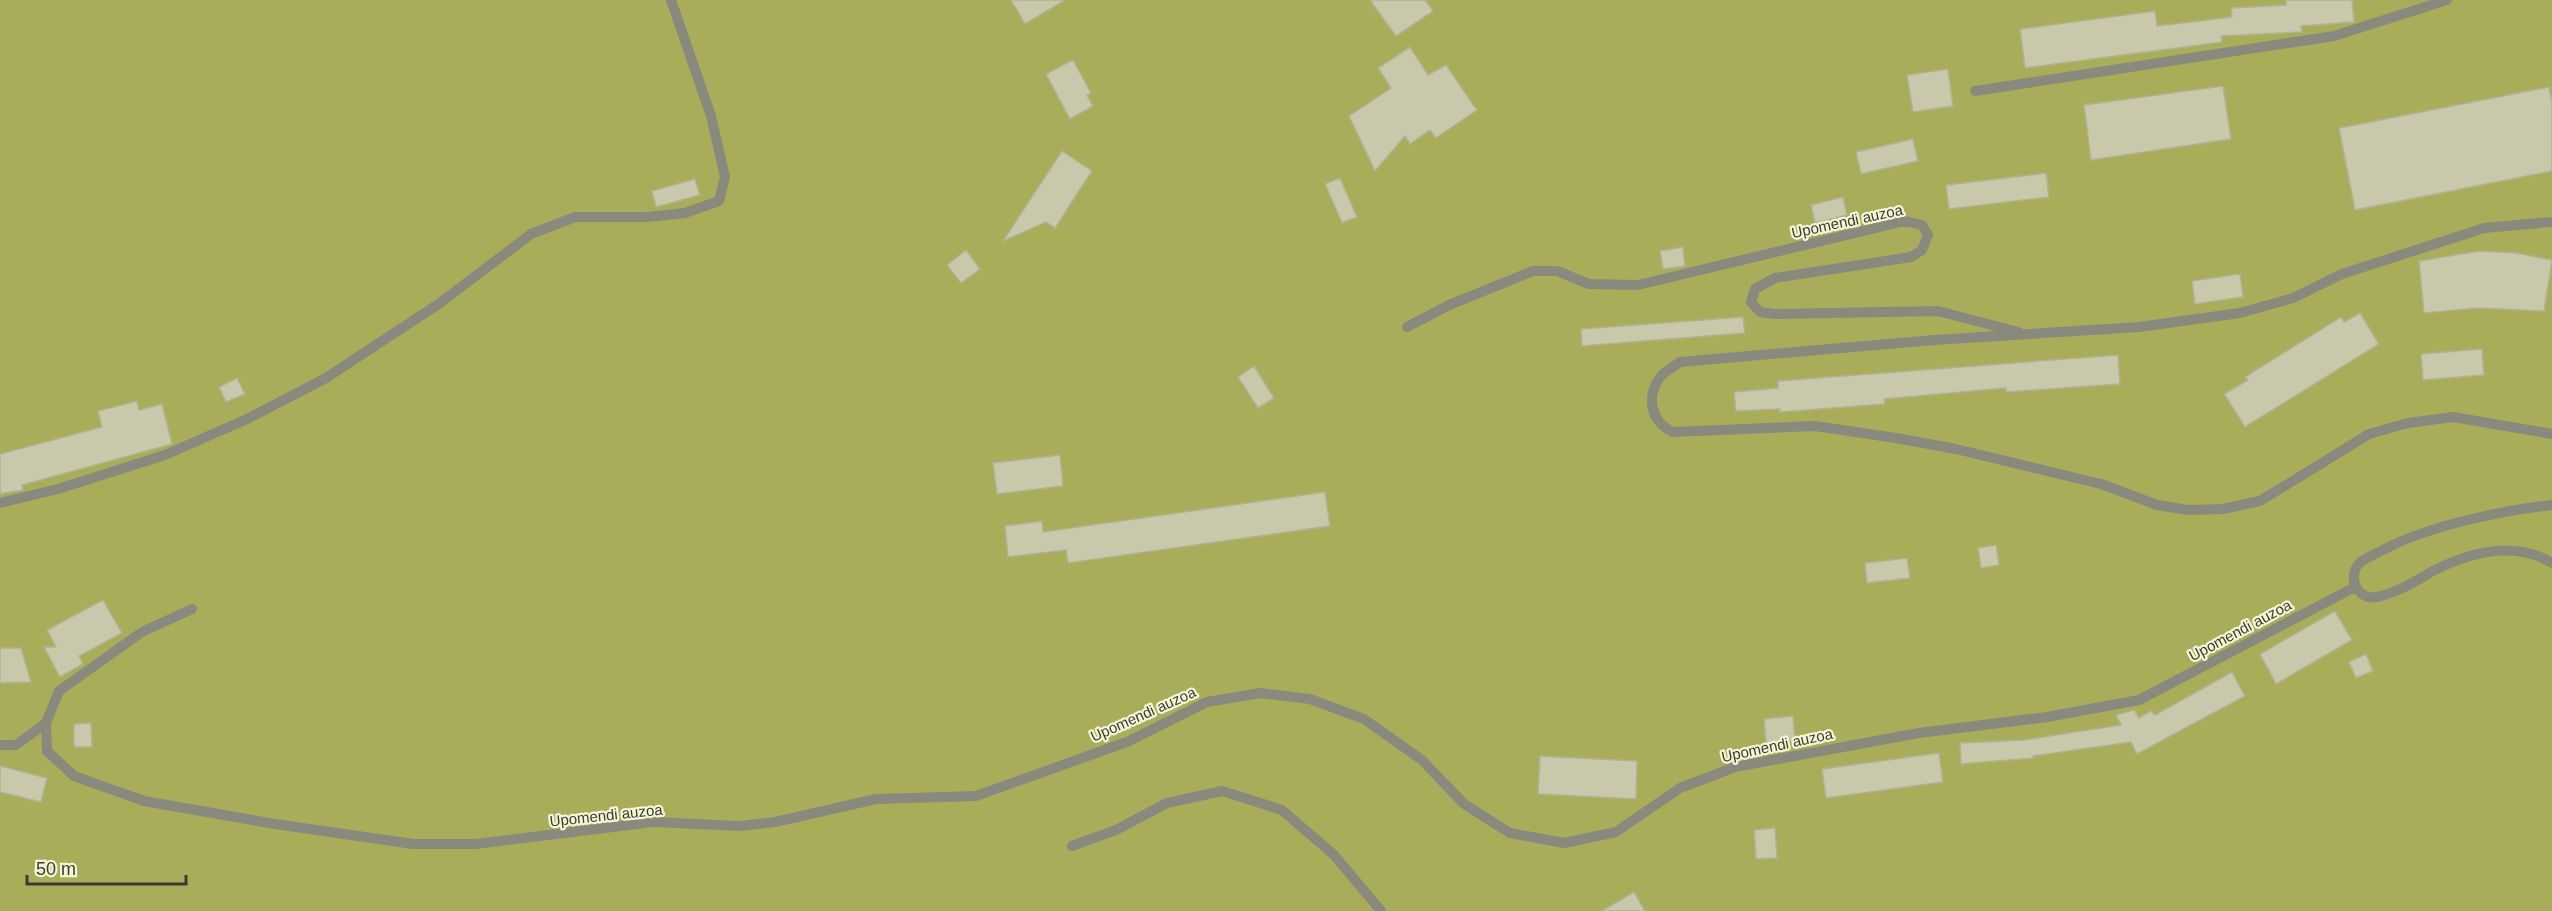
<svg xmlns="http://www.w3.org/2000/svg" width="2552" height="911" viewBox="0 0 2552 911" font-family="Helvetica,sans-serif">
	<rect width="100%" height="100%" fill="#e6e8c7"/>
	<rect fill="#a9ad5a" x="0" y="0" width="2552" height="911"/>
	<g fill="#c7c9aa" stroke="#b0b293" stroke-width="1.5">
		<polygon points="1011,0 1065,0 1025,24"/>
		<polygon points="1370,0 1425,0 1433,11 1396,36"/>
		<polygon points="2286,0 2352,0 2354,22 2301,26 2302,32 2221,36 2222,42 2025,68 2020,29 2155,11 2157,26 2232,17 2231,8 2286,5"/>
		<polygon points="1410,47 1428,75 1446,65 1477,110 1436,138 1430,130 1410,144 1405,136 1375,171 1349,116 1391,88 1378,68"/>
		<polygon points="1073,60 1091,93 1087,95 1093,106 1070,119 1046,74"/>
		<polygon points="1948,69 1953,106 1913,112 1907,75"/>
		<polygon points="2223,86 2231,139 2091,160 2084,105"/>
		<polygon points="2549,87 2552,102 2552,171 2355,210 2339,128"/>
		<polygon points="1913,139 1918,161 1861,174 1856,152"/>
		<polygon points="1062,151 1092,171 1055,228 1046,222 1003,241"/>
		<polygon points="2046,173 2049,197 1949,209 1946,185"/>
		<polygon points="1340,178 1357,217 1342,223 1325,184"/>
		<polygon points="695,179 700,195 656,207 652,191"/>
		<polygon points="1843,197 1847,215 1815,223 1811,205"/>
		<polygon points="1683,247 1685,266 1663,269 1660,251"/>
		<polygon points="966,250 980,269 961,283 947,265"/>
		<polygon points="2479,251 2516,253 2552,260 2544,311 2478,308 2424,313 2419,261"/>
		<polygon points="2240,274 2243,297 2195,304 2192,281"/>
		<polygon points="2360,313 2379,344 2245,427 2224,394 2248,380 2245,377 2341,317 2344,322"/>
		<polygon points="1743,317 1745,333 1582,346 1581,329"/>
		<polygon points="2482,349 2484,375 2423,380 2421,354"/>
		<polygon points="2118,355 2120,384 2006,392 2006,388 1884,399 1885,404 1780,412 1780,409 1736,411 1734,392 1778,388 1778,381"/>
		<polygon points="1254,366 1274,398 1258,408 1238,377"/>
		<polygon points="237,378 245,394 226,402 219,387"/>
		<polygon points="137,401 139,410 162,404 172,444 22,485 23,490 0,494 0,454 102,427 98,411"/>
		<polygon points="1060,455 1063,486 997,494 993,463"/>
		<polygon points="1325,492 1330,526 1068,563 1066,550 1008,557 1005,526 1042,521 1043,532"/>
		<polygon points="1996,545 1999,565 1981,568 1978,548"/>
		<polygon points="1907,558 1910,578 1867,583 1865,563"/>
		<polygon points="103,600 122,633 79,656 83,664 60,677 44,647 56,647 47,630"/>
		<polygon points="2335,611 2352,640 2276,684 2260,654"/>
		<polygon points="0,648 21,648 31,682 0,683"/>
		<polygon points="2366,654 2373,671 2356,678 2349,662"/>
		<polygon points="2232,672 2245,696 2137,754 2131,742 2033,756 2034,758 1961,764 1960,743 2024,740 2121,725 2116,715 2134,710 2139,718 2151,711 2155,715"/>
		<polygon points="1793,716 1795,740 1766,743 1764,719"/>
		<polygon points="91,723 92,747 74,747 74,724"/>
		<polygon points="1939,753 1943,782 1826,798 1822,769"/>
		<polygon points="1540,756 1637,761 1636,799 1538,794"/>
		<polygon points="0,766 47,778 41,802 0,792"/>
		<polygon points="1775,828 1777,858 1756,859 1754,830"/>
		<polygon points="1634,892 1645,911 1602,911"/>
	</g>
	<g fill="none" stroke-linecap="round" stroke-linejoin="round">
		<g stroke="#898a7d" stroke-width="10">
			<polyline points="1975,91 2334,36 2447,0"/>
			<path d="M2552 222 2484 228 2342 274 2293 298 2240 313 2139 327 1934 340 1680 362C1675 366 1665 371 1661 376 1645 397 1651 422 1673 432L1815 426 1896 438 1956 449 2101 484 2157 505 2188 510 2223 509 2260 501 2369 434 2408 423 2453 417 2552 434"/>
			<polyline points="1407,327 1449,305 1533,271 1557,271 1589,284 1638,285 1905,221 1922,225 1928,235 1922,250 1911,257 1775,278 1755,289 1751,302 1760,312 1774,314 1938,311 2018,332"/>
			<polyline points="0,503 58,489 165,455 247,419 326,378 440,303 531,234 575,217 647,217 685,213 719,201 725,177 711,116 671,0"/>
			<path d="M2552 505C2504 510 2428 526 2385 549 2378 553 2363 558 2358 565 2347 579 2359 601 2377 597 2397 593 2414 582 2431 572 2468 553 2514 540 2552 563"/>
			<polyline points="192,609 142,632 59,691 46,723 47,751 74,776 144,801 275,824 413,844 476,844 653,822 739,826 775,822 876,799 976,796 1127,742 1207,702 1260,693 1310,699 1364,719 1422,760 1464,804 1510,833 1564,843 1616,832 1680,788 1735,767 1919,733 2047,717 2139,700 2355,587"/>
			<polyline points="0,745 16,745 46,723"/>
			<polyline points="1072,846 1116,830 1167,803 1222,791 1282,810 1334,855 1381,911"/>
		</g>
	</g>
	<g text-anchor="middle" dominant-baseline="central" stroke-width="4.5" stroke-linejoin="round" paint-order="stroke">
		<g font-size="15" fill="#3b3c2f" stroke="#f3f5d4">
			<text transform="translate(1847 221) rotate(-12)">Upomendi auzoa</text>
			<text transform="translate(2240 630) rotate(-28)">Upomendi auzoa</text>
			<text transform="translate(1143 714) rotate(-24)">Upomendi auzoa</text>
			<text transform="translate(1777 745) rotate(-12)">Upomendi auzoa</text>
			<text transform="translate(606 815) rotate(-6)">Upomendi auzoa</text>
		</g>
	</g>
	<path d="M27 875v9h159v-9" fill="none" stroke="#3b3c2f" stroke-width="3"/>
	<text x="36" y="875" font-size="18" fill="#3b3c2f" stroke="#f3f5d4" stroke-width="4.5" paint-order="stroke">50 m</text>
</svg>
